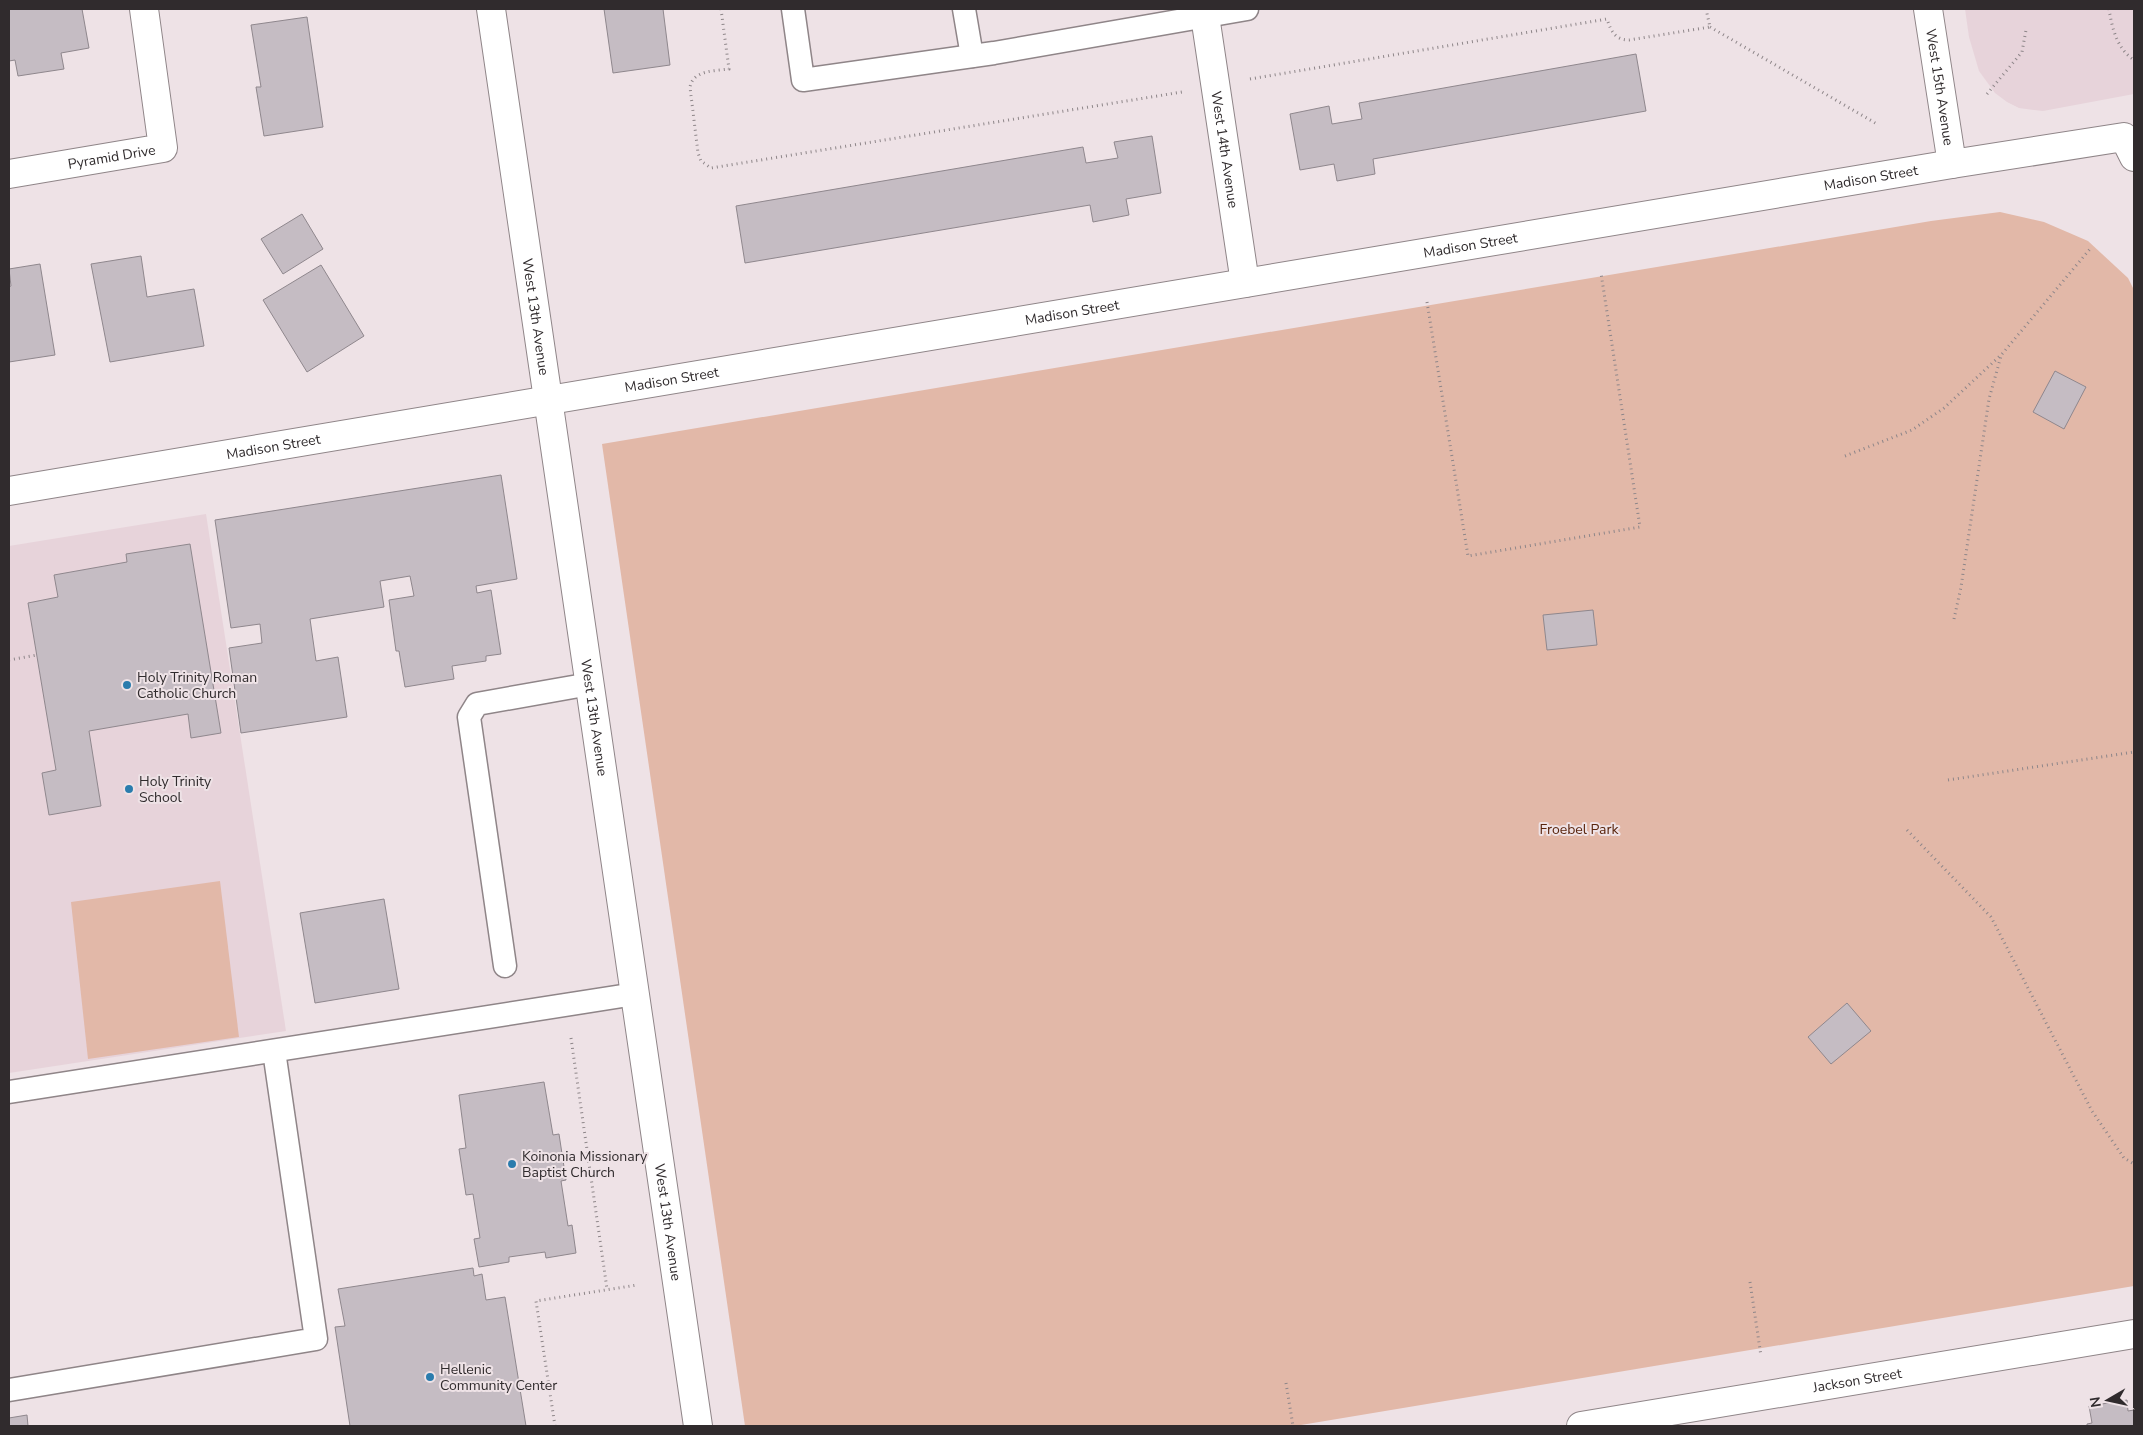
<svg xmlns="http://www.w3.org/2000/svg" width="2143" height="1435" viewBox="0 0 2143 1435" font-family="'Nunito Sans',sans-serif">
	<rect width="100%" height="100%" fill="#eee2e6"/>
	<g fill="#e7d3da">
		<polygon points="1965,9 2134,9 2134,94 2043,111 2019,108 2007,102 1995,93 1979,71 1969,37"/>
		<polygon points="206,514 286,1031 9,1073 9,546"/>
	</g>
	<g fill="#e2b8a8">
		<polygon points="2000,212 2044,222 2088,241 2128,278 2134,290 2134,1286 1295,1426 745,1426 602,444 1931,221"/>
		<polygon points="220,881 239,1037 88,1059 71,902"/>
	</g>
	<g fill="#c5bcc3" stroke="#8f878d">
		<polygon points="9,9 82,9 89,48 61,53 64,69 18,76 15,60 9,61"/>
		<polygon points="604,9 663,9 670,65 613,73"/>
		<polygon points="307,17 323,127 264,136 256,87 261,87 251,25"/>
		<polygon points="1636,54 1646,111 1373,159 1375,174 1337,181 1334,164 1300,170 1290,114 1329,106 1332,124 1362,119 1359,103"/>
		<polygon points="1152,136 1161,193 1126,199 1129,215 1093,222 1090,205 745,263 736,206 1083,147 1086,163 1118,158 1114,142"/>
		<polygon points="302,214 323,249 283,274 261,239"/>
		<polygon points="141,256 147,297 194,289 204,346 110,362 91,264"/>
		<polygon points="40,264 55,355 9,362 9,287 11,286 9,269"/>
		<polygon points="321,265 364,336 307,372 263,300"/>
		<polygon points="2055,371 2086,387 2064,429 2033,412"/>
		<polygon points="501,475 517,579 476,586 477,593 491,590 501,654 486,656 486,661 452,666 454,679 405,687 399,651 396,651 389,600 414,596 410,576 380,581 384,607 310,619 316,661 338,657 347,717 241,733 229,648 262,643 260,624 231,628 215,520"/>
		<polygon points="190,544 221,733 191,738 188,714 89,731 101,806 49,815 42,773 56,770 28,603 58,597 54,575 127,562 126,554"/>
		<polygon points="1593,610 1597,645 1547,650 1543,615"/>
		<polygon points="384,899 399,989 315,1003 300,913"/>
		<polygon points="1847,1003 1871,1031 1831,1064 1808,1037"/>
		<polygon points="544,1082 553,1135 559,1134 566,1180 561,1181 568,1226 572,1225 576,1253 546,1258 545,1252 509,1257 509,1262 479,1267 474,1239 480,1238 473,1194 466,1195 459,1149 466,1148 459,1095"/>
		<polygon points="473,1268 474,1276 482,1274 486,1300 505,1297 526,1426 350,1426 335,1327 345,1326 338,1289"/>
		<polygon points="2127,1400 2128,1411 2134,1410 2134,1426 2087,1426 2087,1424 2092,1423 2089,1406"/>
		<polygon points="27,1415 28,1426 9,1426 9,1418"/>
	</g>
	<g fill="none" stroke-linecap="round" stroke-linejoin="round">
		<defs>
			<g id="service">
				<polyline points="793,9 803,80 994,53 1247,9"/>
				<polyline points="964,9 972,56"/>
				<polyline points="505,966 469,717 477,704 590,684"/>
				<polyline points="9,1092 635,994"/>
				<polyline points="9,1390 316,1339 274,1051"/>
			</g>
			<g id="minor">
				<path id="s1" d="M491 9 698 1426"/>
				<path id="s2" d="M1205 16 1245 283"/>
				<path id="s3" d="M9 174 163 148 144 9"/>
				<path id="s4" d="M1581 1426 2134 1334"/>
			</g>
			<g id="tertiary">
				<path id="s5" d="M9 491 1952 164"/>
			</g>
			<g id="secondary">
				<path id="s6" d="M1928 9 1952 164 2124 137 2134 157"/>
			</g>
		</defs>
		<use href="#service" stroke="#8f8588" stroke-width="25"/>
		<use href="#minor" stroke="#8f8588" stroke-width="30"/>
		<use href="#tertiary" stroke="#8f8588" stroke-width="30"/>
		<use href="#secondary" stroke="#8f8588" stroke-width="30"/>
		<g stroke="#8e8689" stroke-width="3" stroke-dasharray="1 4" stroke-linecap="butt">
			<path d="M721 9 729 69C715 71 693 70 690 87L698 153 701 161 711 168 1182 92"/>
			<path d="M2109 9C2112 28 2117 49 2134 60"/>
			<polyline points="1710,27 1877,124"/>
			<path d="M1250 79 1607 19C1611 31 1615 40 1629 40L1710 27 1706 9"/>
			<polyline points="1987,94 2022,52 2026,30"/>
			<polyline points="1427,302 1468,556 1640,527 1601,273"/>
			<polyline points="1845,456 1912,430 1944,408 2002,354 2090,249"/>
			<polyline points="1954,619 1961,587 1989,399 2001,356"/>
			<polyline points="9,660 37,655"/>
			<polyline points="1948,780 2134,752"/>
			<polyline points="1907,830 1991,917 2092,1111 2124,1158 2134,1164"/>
			<polyline points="571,1038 607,1289"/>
			<polyline points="588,1158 617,1154"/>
			<polyline points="1750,1282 1761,1356"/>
			<polyline points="1286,1383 1293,1426"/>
			<polyline points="555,1426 536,1301 637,1285"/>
		</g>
		<use href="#service" stroke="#fff" stroke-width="22"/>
		<use href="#minor" stroke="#fff" stroke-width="28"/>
		<use href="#tertiary" stroke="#fff" stroke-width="28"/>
		<use href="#secondary" stroke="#fff" stroke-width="28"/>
	</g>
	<g fill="#2a7cad" stroke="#eee2e6" stroke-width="2">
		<circle cx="127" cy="685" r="5"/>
		<circle cx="129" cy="789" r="5"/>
		<circle cx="512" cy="1164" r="5"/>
		<circle cx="430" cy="1377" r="5"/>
	</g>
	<g text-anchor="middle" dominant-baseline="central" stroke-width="4" stroke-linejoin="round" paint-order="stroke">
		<g font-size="14" fill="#302b2d" stroke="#eee2e6">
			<text stroke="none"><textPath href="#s6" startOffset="79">West 15th Avenue</textPath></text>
			<text stroke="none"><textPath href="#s2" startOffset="135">West 14th Avenue</textPath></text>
			<text stroke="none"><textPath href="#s3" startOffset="104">Pyramid Drive</textPath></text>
			<text stroke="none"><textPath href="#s5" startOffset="1888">Madison Street</textPath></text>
			<text stroke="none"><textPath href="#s5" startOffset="1482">Madison Street</textPath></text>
			<text stroke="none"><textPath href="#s5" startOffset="1078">Madison Street</textPath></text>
			<text stroke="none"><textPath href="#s1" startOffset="311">West 13th Avenue</textPath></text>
			<text stroke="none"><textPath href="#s5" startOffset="672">Madison Street</textPath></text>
			<text stroke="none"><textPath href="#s5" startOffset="268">Madison Street</textPath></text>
			<text stroke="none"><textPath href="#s1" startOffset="716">West 13th Avenue</textPath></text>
			<text stroke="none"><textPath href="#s1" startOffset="1226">West 13th Avenue</textPath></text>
			<text stroke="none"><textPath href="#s4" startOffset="280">Jackson Street</textPath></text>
		</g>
		<g font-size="14" fill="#302b2d" stroke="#eee2e6" text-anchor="start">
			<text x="137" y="677">Holy Trinity Roman<tspan x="137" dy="16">Catholic Church</tspan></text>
			<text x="139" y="781">Holy Trinity<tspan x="139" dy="16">School</tspan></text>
			<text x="522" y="1156">Koinonia Missionary<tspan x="522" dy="16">Baptist Church</tspan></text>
			<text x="440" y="1369">Hellenic<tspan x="440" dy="16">Community Center</tspan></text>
		</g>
		<g font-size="14" fill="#5a250d" stroke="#eee2e6">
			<text x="1579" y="829">Froebel Park</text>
		</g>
	</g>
	<rect width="2143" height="1435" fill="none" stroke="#302b2d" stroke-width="20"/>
	<g transform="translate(2108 1400) rotate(261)" stroke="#eee2e6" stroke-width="4" paint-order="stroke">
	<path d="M0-4L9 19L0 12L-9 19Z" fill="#302b2d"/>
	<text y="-8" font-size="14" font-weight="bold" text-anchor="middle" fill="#302b2d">N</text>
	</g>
</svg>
